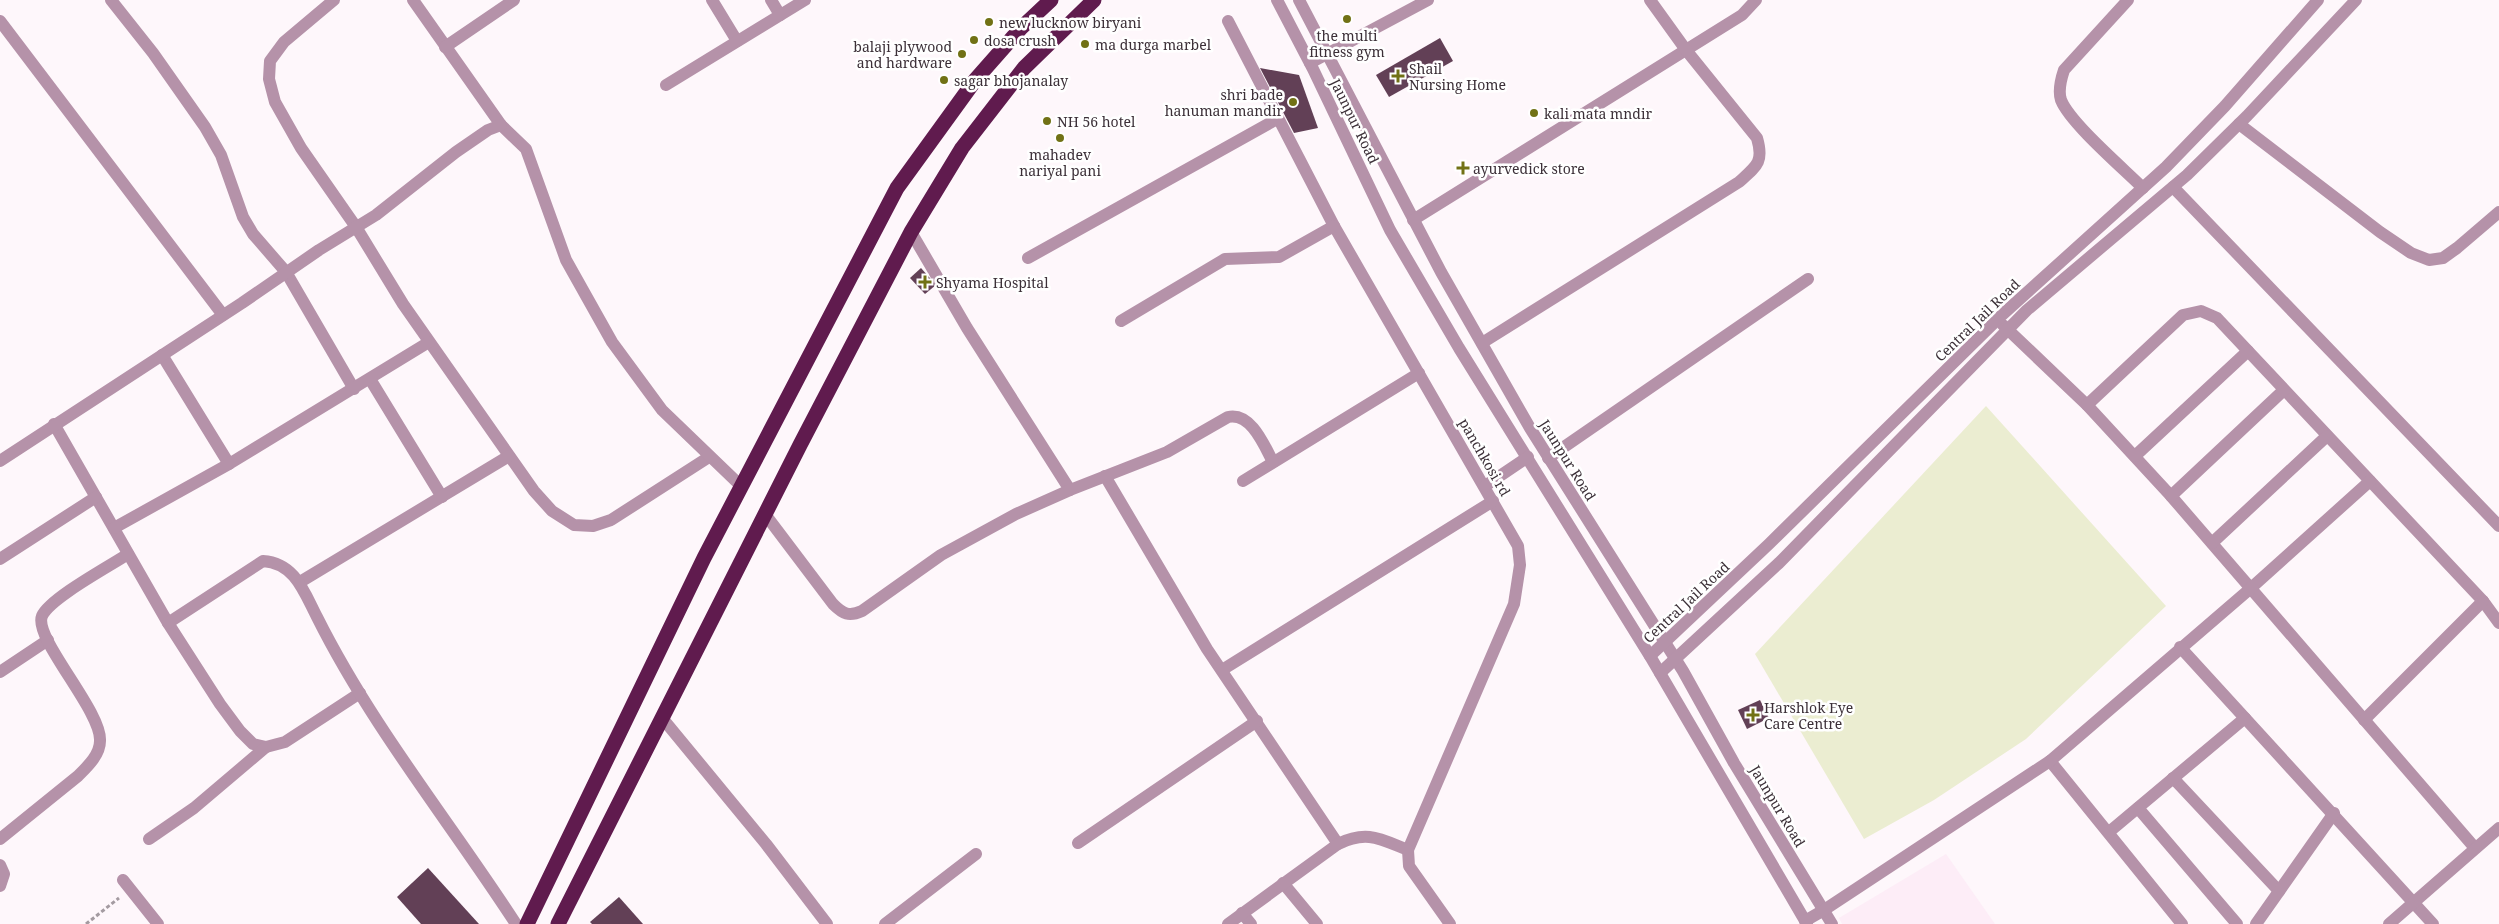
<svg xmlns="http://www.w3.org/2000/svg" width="2499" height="924" viewBox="0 0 2499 924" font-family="'Noto Serif',serif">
	<rect width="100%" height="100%" fill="#fef7fb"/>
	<polygon fill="#fdedf7" points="1946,854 1995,924 1842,924 1839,918"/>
	<polygon fill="#ebedd1" points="1986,406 2166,606 2026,739 1934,800 1864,839 1755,654"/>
	<g fill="#624056">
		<polygon points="1440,38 1453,61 1389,97 1376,75"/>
		<polygon points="1260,68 1299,75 1318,128 1294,133"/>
		<polygon points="921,268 936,285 925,294 910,278"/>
		<polygon points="1760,700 1769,718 1747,729 1738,710"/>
		<polygon points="428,868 479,924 421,924 397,897"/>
		<polygon points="619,897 643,924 592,924 590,922"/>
	</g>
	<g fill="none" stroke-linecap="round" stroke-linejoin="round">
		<polyline stroke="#a49ba1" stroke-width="3" stroke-dasharray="4 2.5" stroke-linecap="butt" points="86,924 119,898"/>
		<g stroke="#b592a9" stroke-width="12">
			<polyline points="111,0 153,53 205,127 221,155 243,217 253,234 286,272 354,389"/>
			<polyline points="334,0 284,42 270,61 269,79 275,102 301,148 356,227 403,304 534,491 552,511 574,525 593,526 611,520 709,457"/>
			<polyline points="413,0 501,125 526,149 566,260 612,342 662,410 741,486"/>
			<polyline points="712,0 737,41"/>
			<polyline points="771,0 780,15"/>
			<polyline points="1277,0 1313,69 1390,230 1459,348 1650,656 1807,924"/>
			<polyline points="1299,0 1441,272 1530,428 1683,671 1734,763 1832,924"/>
			<path d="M2128 0 2064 70C2061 79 2058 91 2061 100 2070 123 2124 169 2143 188"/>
			<polyline points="0,21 223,315"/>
			<polyline points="1228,21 1334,226 1518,546 1520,565 1514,604 1408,850 1409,866 1450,924"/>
			<polyline points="445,47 514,0"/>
			<polyline points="1310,63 1428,0"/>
			<polyline points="666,85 805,0"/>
			<polyline points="2239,124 2380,232 2411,253 2429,260 2443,258 2457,248 2499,212"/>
			<polyline points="2173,187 2499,526"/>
			<polyline points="1413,220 1742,15 1756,0"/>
			<polyline points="911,232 967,328 1070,490"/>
			<polyline points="1028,258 1277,119"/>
			<polyline points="1121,321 1225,259 1279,257 1334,226"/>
			<polyline points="2003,325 2087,405 2171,496 2475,848"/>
			<path d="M1482 343 1739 182C1757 166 1764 162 1757 138L1686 50 1650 0"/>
			<polyline points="162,355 229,464"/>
			<polyline points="370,379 442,497"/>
			<polyline points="2087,405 2183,315 2201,311 2217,318 2483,601 2499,623"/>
			<polyline points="54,424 168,623 220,704 240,731 253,744 266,747 285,742 360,693"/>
			<polyline points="2135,456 2248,351"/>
			<polyline points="1548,458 1808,279"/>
			<polyline points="0,461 242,303 319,250 376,215 456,152 488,130 501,125"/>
			<polyline points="1105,476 1207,649 1338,844"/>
			<polyline points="1243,481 1419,373"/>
			<polyline points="1485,486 1528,457"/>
			<polyline points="2171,496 2284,390"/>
			<path d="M765 514 833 604C843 614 849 617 862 611L941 555 1016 514 1070 490 1167 452 1228 417C1251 412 1264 445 1273 462"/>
			<polyline points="114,528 229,464 429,342"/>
			<polyline points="2212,543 2327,436"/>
			<polyline points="0,559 96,497"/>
			<polyline points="300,582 509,456"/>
			<path d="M168 623 263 561C295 563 304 592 317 617 372 727 450 822 516 924"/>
			<polyline points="2180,647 2433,924"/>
			<polyline points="1650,656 1769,544 2002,315 2166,167 2225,106 2318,0"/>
			<polyline points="1222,670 1493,501"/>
			<polyline points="0,672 48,640"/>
			<polyline points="1660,673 1779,563 2027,310 2187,175 2247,116 2356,0"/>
			<polyline points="663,719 766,844 827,924"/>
			<polyline points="2364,720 2483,601"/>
			<polyline points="2050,761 2182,924"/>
			<polyline points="2173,778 2279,891"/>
			<polyline points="2138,808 2237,924"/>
			<polyline points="2109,832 2245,718"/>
			<path d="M0 839 78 776C87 767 100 755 100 741 102 711 33 638 42 616 50 598 110 566 128 554"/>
			<polyline points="149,839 194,808 266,747"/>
			<polyline points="1078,843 1257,721"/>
			<polyline points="0,865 4,874 0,886"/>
			<polyline points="123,880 158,924"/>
			<polyline points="1283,883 1317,924"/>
			<polyline points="1242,913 1251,924"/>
			<polyline points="1805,921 1824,910 2050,761 2251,588 2370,481"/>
			<polyline points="885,924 976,854"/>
			<path d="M1228 924 1338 844C1367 830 1380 839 1408 850"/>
			<polyline points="2256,924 2334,813"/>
			<polyline points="2389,924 2499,828"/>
		</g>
		<g stroke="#601b4e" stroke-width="15">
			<polyline points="527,924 704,558 897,188 976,79 1021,28 1051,0"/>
			<polyline points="558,924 800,445 911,232 962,148 1024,68 1094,0"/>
		</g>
	</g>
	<g fill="#717115" stroke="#fff" stroke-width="2">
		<circle cx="1347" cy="19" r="5"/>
		<circle cx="989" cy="22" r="5"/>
		<circle cx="974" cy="40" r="5"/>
		<circle cx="1085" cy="44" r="5"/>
		<circle cx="962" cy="54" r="5"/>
		<path d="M1395.5 68.5h5v5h5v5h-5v5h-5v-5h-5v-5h5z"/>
		<circle cx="944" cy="80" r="5"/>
		<circle cx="1293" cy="102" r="5"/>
		<circle cx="1534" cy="113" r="5"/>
		<circle cx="1047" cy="121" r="5"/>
		<circle cx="1060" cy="138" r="5"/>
		<path d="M1460.5 160.5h5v5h5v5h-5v5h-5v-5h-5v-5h5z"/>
		<path d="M922.5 274.5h5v5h5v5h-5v5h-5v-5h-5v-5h5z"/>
		<path d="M1750.5 707.5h5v5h5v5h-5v5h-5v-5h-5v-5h5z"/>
	</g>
	<g text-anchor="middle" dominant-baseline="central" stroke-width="5" stroke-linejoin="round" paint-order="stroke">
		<g font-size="14" fill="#3c3038" stroke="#fff" text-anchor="start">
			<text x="999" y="22">new lucknow biryani</text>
			<text x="1347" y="35" text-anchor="middle">the multi<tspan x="1347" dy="16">fitness gym</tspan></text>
			<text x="984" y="40">dosa crush</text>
			<text x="1095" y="44">ma durga marbel</text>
			<text x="952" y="46" text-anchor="end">balaji plywood<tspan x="952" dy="16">and hardware</tspan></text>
			<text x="1409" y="68">Shail<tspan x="1409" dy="16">Nursing Home</tspan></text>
			<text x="954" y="80">sagar bhojanalay</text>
			<text x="1283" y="94" text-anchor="end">shri bade<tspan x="1283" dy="16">hanuman mandir</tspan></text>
			<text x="1544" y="113">kali mata mndir</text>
			<text x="1057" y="121">NH 56 hotel</text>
			<text x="1060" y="154" text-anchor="middle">mahadev<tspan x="1060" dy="16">nariyal pani</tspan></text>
			<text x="1473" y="168">ayurvedick store</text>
			<text x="936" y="282">Shyama Hospital</text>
			<text x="1764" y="707">Harshlok Eye<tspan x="1764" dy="16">Care Centre</tspan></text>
		</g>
		<g font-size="14" fill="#3c3038" stroke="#fff">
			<text transform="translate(1355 121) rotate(64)">Jaunpur Road</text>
			<text transform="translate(1977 320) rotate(-44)">Central Jail Road</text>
			<text transform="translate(1485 457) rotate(60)">panchkosi rd</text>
			<text transform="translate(1568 460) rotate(58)">Jaunpur Road</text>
			<text transform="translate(1686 602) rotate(-43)">Central Jail Road</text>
			<text transform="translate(1778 806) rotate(59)">Jaunpur Road</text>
		</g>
	</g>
</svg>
